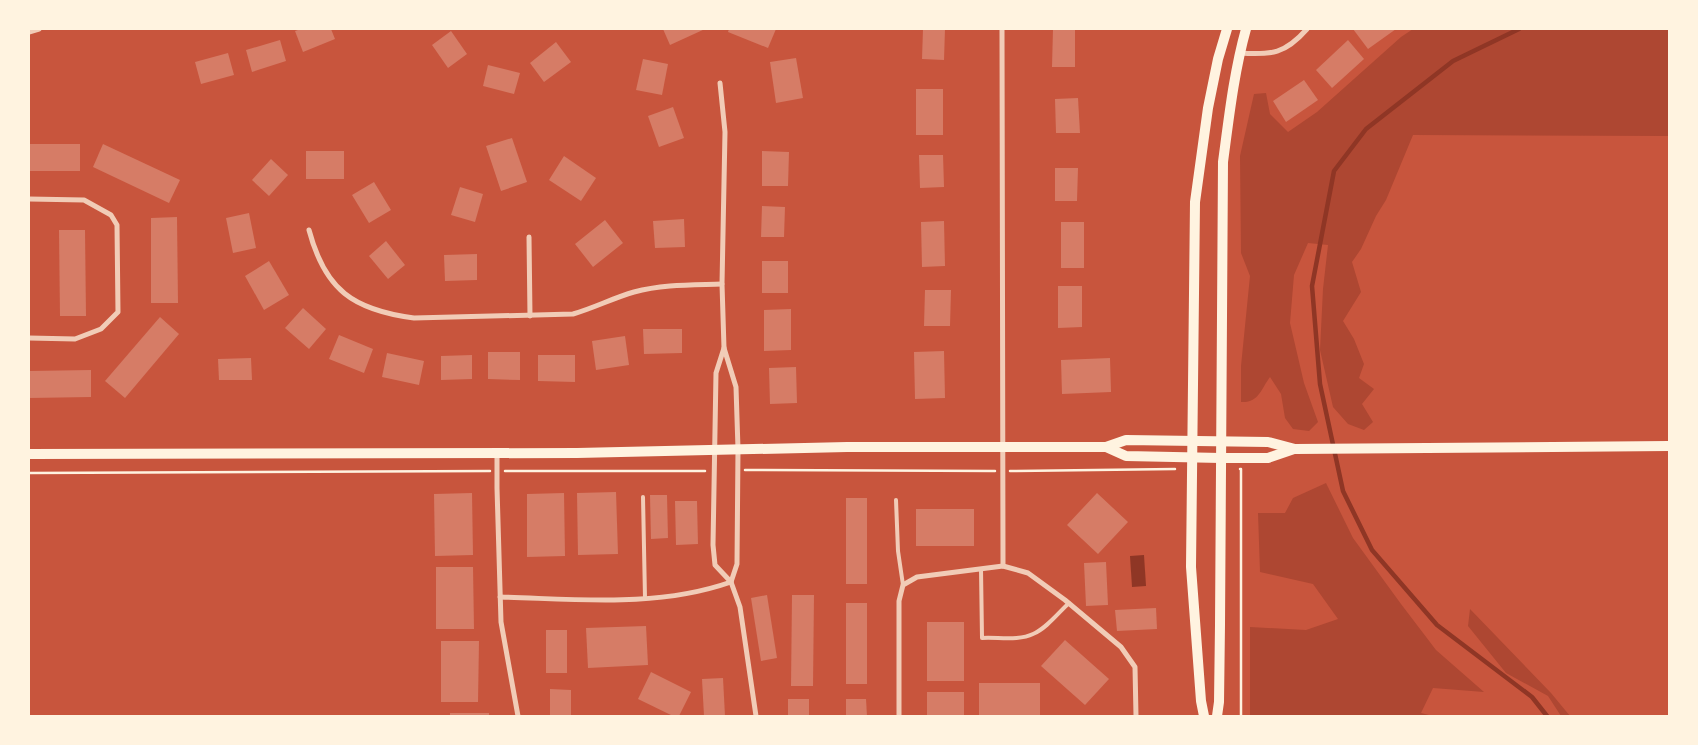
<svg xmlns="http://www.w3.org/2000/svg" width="1698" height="745" viewBox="0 0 1698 745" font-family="'Fira Sans',sans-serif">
	<rect width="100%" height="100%" fill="#c8553d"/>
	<g fill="#ae4732">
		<path d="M1413 29H1669V136L1413 135 1386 200 1376 216 1361 249 1352 262 1361 292 1343 321 1354 339 1364 364 1359 378 1374 389 1362 404 1373 422 1364 430 1348 424 1333 407 1320 350 1323 289 1328 245 1308 243 1294 275 1290 323 1304 383 1318 422 1309 431 1293 429 1285 418 1281 394 1270 377C1261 389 1259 403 1241 402V366L1250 276 1241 253 1240 156 1254 94 1266 93 1270 114 1288 132 1317 112 1401 37Z"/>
		<polygon points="1326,483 1353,538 1401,604 1436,650 1484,692 1433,688 1421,713 1433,716 1250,716 1250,627 1306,630 1338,619 1313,584 1260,572 1258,513 1285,513 1293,498"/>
		<polygon points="1470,609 1551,693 1570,716 1561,716 1548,696 1506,673 1468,626"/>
	</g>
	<polygon fill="#8f3625" points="1144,555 1146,586 1132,587 1130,556"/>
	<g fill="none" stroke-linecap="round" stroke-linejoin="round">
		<polyline stroke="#8f3625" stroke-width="4.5" points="1519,29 1453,61 1366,129 1334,171 1312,286 1320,384 1343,491 1372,550 1437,625 1532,697 1547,716"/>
	</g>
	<g fill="#d67c66">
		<polygon points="301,29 331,29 335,39 303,52 295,31"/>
		<polygon points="663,29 705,29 670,45"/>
		<polygon points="729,29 776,29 768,48 728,32"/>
		<polygon points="923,29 945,29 944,60 922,59"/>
		<polygon points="1053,29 1075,29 1075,67 1052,67"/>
		<polygon points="1353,29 1396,29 1368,49"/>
		<polygon points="451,31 467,54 448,68 432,45"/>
		<polygon points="280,40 286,61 252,72 246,50"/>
		<polygon points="1348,40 1364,59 1332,88 1316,70"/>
		<polygon points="556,42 571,62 544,82 530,63"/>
		<polygon points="228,53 234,75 201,84 195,62"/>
		<polygon points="796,58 803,98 776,103 770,62"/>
		<polygon points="643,59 668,64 662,95 636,90"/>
		<polygon points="488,65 520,73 514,94 483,86"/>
		<polygon points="1304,80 1318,100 1286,122 1273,101"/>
		<rect x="916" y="89" width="27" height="46"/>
		<polygon points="1078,98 1080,133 1056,133 1055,99"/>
		<polygon points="673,107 684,138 659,147 648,116"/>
		<polygon points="512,138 527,182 501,191 486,146"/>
		<rect x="29" y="144" width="51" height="27"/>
		<polygon points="103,144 180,180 169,203 93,167"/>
		<rect x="306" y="151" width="38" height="28"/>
		<polygon points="762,151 789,152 788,186 762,186"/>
		<polygon points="919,155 943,155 944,187 920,188"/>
		<polygon points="564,156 596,178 581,201 549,180"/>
		<polygon points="271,159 288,175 269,196 252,180"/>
		<polygon points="1055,168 1078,168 1077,201 1055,201"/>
		<polygon points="374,182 391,210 369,223 352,195"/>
		<polygon points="460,187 483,194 475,222 451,215"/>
		<polygon points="762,206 785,207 784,237 761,237"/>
		<polygon points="249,213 256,248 233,253 226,218"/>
		<polygon points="177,217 178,303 151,303 151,218"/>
		<polygon points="684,219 685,247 655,248 653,221"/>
		<polygon points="605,220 623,243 593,267 575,244"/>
		<polygon points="944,221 945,266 922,267 921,222"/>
		<rect x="1061" y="222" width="23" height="46"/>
		<polygon points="59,230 85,230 86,316 60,316"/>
		<polygon points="386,241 405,265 388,279 369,256"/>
		<polygon points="477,254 477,280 445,281 444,255"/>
		<polygon points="269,261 289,295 264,310 245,276"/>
		<rect x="762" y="261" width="26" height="32"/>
		<polygon points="1058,286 1082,286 1082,327 1058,328"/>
		<polygon points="925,290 951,290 950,326 924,326"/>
		<polygon points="303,308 326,329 309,349 285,328"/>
		<polygon points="791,309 791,350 764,351 764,310"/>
		<polygon points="160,317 179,334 125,398 105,381"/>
		<polygon points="643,329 682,329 682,353 644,354"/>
		<polygon points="339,335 373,349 364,373 329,359"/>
		<polygon points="625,336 629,365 596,370 592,341"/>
		<polygon points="944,351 945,398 915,399 914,352"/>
		<polygon points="488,352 520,352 520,380 488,379"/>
		<polygon points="387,353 424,361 419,385 382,377"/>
		<polygon points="472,355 472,379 441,380 441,356"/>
		<polygon points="538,355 575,355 575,382 538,381"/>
		<polygon points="251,358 252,380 219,380 218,359"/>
		<polygon points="1110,358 1111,392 1062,394 1061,360"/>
		<polygon points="796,367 797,403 770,404 769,368"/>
		<polygon points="91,370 91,397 29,398 29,371"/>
		<polygon points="616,492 618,554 578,555 577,493"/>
		<polygon points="472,493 473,555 435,556 434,494"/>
		<polygon points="564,493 565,556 527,557 527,494"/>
		<polygon points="1097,493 1128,522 1098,554 1067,525"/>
		<polygon points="650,495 667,495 668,538 651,539"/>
		<rect x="846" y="498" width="21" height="86"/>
		<polygon points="675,501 697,501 698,544 676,545"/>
		<rect x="916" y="509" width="58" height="37"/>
		<polygon points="1106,562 1108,605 1086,606 1084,563"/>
		<polygon points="436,567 473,567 474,629 436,629"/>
		<polygon points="767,595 777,658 761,661 751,598"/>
		<polygon points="792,595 814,595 813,686 791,686"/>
		<rect x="846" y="603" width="21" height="81"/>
		<polygon points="1156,608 1157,629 1117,631 1115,610"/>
		<rect x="927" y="622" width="37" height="59"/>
		<polygon points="646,626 648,665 588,668 586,628"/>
		<rect x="546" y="630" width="21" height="43"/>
		<polygon points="1065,640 1109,679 1085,705 1041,666"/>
		<polygon points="441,641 479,641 478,702 441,702"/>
		<polygon points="651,672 691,692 679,716 673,716 638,699"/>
		<polygon points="723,678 725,716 704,716 702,679"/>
		<rect x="979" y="683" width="61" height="33"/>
		<polygon points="550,689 571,690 571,716 550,716"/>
		<rect x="927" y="692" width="37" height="24"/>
		<rect x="788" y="699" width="21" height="17"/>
		<polygon points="846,699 866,699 867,716 846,716"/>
		<rect x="450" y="713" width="39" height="3"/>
	</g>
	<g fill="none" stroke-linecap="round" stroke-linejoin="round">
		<g stroke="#fff3e0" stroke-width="2.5">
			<polyline points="1240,469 1241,469 1241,716"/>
			<polyline points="745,470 995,471"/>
			<polyline points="505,471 705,471"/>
			<polyline points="1010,471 1175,469"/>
			<polyline points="29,473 490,471"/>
		</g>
		<g stroke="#f1ccb7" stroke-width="4">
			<polyline points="643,497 645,598"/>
			<polyline points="896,500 898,551 903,585"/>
			<path d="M981 569 982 638C998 637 1019 641 1033 634 1047 628 1058 613 1069 603"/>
		</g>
		<g stroke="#f1ccb7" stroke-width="5">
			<polyline points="1002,29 1003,566"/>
			<polyline points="29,32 39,29"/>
			<path d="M1240 53C1272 55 1285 54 1307 29"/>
			<polyline points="720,83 725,132 722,284 724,348 736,387 738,449 737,564 731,582"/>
			<polyline points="29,199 84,200 111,215 117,225 118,312 101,329 75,339 29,338"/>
			<path d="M309 230C325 290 353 310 414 318L573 314C594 308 613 298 634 292 663 284 693 285 722 284"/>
			<polyline points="529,237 530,316"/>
			<polyline points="724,348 716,373 713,545 715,565 731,582 740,607 756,716"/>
			<polyline points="497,453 497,488 501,622 518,716"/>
			<path d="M500 597C577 599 657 608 731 582"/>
			<polyline points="899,716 899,601 903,585 917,577 1003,566 1028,573 1065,600 1121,647 1135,667 1136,716"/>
		</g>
		<g stroke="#fff3e0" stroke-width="10">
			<polyline points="1106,447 1126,456 1221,458 1268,458 1294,449"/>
			<polyline points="29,454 577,453 847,447 1106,447 1126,440 1268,442 1295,449 1669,446"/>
			<polyline points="1204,716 1201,701 1191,567 1195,202 1208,108 1218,59 1227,29"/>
			<path d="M1217 716 1219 702 1220 625 1223 162C1229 117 1234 72 1246 29"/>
		</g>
	</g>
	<rect width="1698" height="745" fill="none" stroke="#fff3e0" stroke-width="60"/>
</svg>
